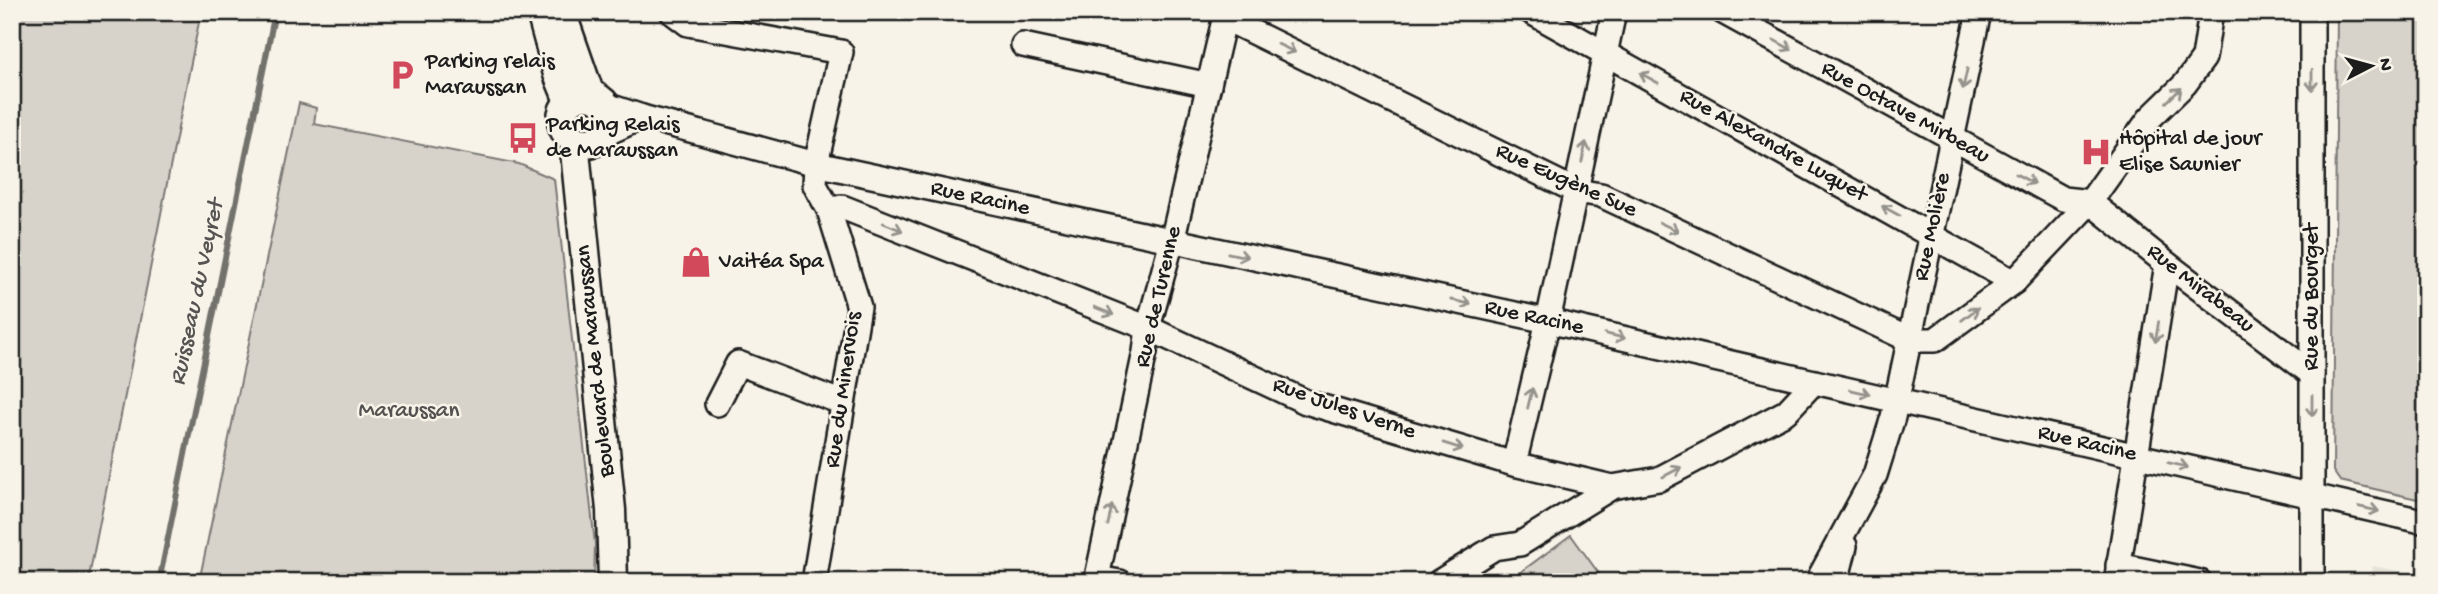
<svg xmlns="http://www.w3.org/2000/svg" width="2438" height="594" viewBox="0 0 2438 594" font-family="'Gochi Hand',sans-serif">
	<rect width="100%" height="100%" fill="#f7f3e8"/>
	<filter id="ink" filterUnits="userSpaceOnUse"><feTurbulence type="fractalNoise" baseFrequency=".0143" numOctaves="2"/><feDisplacementMap in="SourceGraphic" scale="14" xChannelSelector="R" yChannelSelector="G"/><feConvolveMatrix kernelMatrix="1 2 1 2 8 2 1 2 1" color-interpolation-filters="sRGB"/></filter>
	<g filter="url(#ink)">
		<polygon fill="#e6e3d9" points="2373,566 2426,576 2426,582 2370,582"/>
		<g fill="#d7d3cb" stroke="#7a7874" stroke-width="2">
			<polygon points="12,12 201,12 88,582 12,582"/>
			<polygon points="2337,12 2426,12 2426,501 2340,481 2333,471"/>
			<polygon points="299,103 316,108 314,124 519,164 554,179 595,544 594,582 199,582"/>
			<polygon points="1571,535 1605,582 1507,582"/>
		</g>
		<g fill="none" stroke-linecap="round" stroke-linejoin="round">
			<polyline stroke="#72716c" stroke-width="6" points="159,582 275,12"/>
			<defs>
				<g id="minor">
					<polyline points="672,12 688,24 841,52 816,164 815,185 829,210 859,307 814,582"/>
					<polyline points="1531,12 2014,282"/>
					<polyline points="1723,12 2063,199 2090,202 2167,264 2312,374"/>
					<polyline points="2312,12 2312,582"/>
					<polyline points="1224,18 1576,191 1601,195 1910,340 1935,340 2014,282 2090,202 2150,118 2185,84 2204,58 2211,12"/>
					<polyline points="1023,45 1209,85"/>
					<polyline points="606,105 642,117 816,164 1548,321 2426,522"/>
					<polyline points="605,134 642,117"/>
					<polyline points="829,210 842,207 1148,328 1306,402 1514,464 1612,487 1659,479 1786,412 1814,382"/>
					<polyline points="717,404 738,363 843,403"/>
					<polyline points="1514,464 1548,321 1614,12"/>
					<polyline points="2118,565 2200,582"/>
					<polyline points="1097,578 1120,582"/>
					<polyline points="1096,582 1145,352 1148,328 1174,233 1226,12"/>
					<polyline points="1439,582 1494,548 1520,544 1612,487"/>
					<polyline points="1817,582 1875,475 1893,417 1979,12"/>
					<polyline points="1836,582 1845,546"/>
					<polyline points="2116,582 2167,264"/>
				</g>
				<g id="major">
					<polyline points="541,12 558,74 569,101"/>
					<polyline points="561,12 590,95"/>
					<circle cx="586" cy="119" r="24"/>
					<polyline points="574,141 611,510 613,582"/>
				</g>
			</defs>
			<use href="#minor" stroke="#1c1c1c" stroke-width="28"/>
			<use href="#major" stroke="#1c1c1c" stroke-width="33"/>
			<use href="#minor" stroke="#f7f3e8" stroke-width="23"/>
			<use href="#major" stroke="#f7f3e8" stroke-width="28"/>
		</g>
		<defs><path id="oneway-shaft" d="M-6 0H5M1.5-3L5.5 0L1.5 3" fill="none" stroke-width="1.6" stroke-linecap="round" stroke-linejoin="round" transform="scale(1.75)"/></defs>
		<g stroke="#94928c">
			<use href="#oneway-shaft" transform="translate(1783 45) rotate(29)"/>
			<use href="#oneway-shaft" transform="translate(1286 48) rotate(26)"/>
			<use href="#oneway-shaft" transform="translate(1649 78) rotate(-151)"/>
			<use href="#oneway-shaft" transform="translate(1965 79) rotate(102)"/>
			<use href="#oneway-shaft" transform="translate(2312 80) rotate(90)"/>
			<use href="#oneway-shaft" transform="translate(2174 95) rotate(-43)"/>
			<use href="#oneway-shaft" transform="translate(1584 152) rotate(-78)"/>
			<use href="#oneway-shaft" transform="translate(2025 179) rotate(28)"/>
			<use href="#oneway-shaft" transform="translate(1891 211) rotate(-151)"/>
			<use href="#oneway-shaft" transform="translate(893 227) rotate(22)"/>
			<use href="#oneway-shaft" transform="translate(1669 227) rotate(25)"/>
			<use href="#oneway-shaft" transform="translate(1238 255) rotate(12)"/>
			<use href="#oneway-shaft" transform="translate(1461 302) rotate(12)"/>
			<use href="#oneway-shaft" transform="translate(1104 311) rotate(22)"/>
			<use href="#oneway-shaft" transform="translate(1970 314) rotate(-37)"/>
			<use href="#oneway-shaft" transform="translate(2157 332) rotate(99)"/>
			<use href="#oneway-shaft" transform="translate(1615 336) rotate(13)"/>
			<use href="#oneway-shaft" transform="translate(1860 392) rotate(13)"/>
			<use href="#oneway-shaft" transform="translate(1530 398) rotate(-77)"/>
			<use href="#oneway-shaft" transform="translate(2312 406) rotate(90)"/>
			<use href="#oneway-shaft" transform="translate(1453 446) rotate(17)"/>
			<use href="#oneway-shaft" transform="translate(2178 465) rotate(13)"/>
			<use href="#oneway-shaft" transform="translate(1672 472) rotate(-28)"/>
			<use href="#oneway-shaft" transform="translate(2369 509) rotate(13)"/>
			<use href="#oneway-shaft" transform="translate(1110 515) rotate(-78)"/>
		</g>
	</g>
	<defs>
		<symbol id="parking-bare" viewBox="-9 -9 18 18"><path d="M-3.5-5.5H1a3.5 3.5 0 0 1 0 7H-1V5.5H-3.5ZM-1-3.4V-.6H.8a1.4 1.4 0 0 0 0-2.8Z" fill="#d1495b" stroke="#f7f3e8" stroke-width="2.5" paint-order="stroke"/></symbol>
		<symbol id="bus-bare" viewBox="-9 -9 18 18"><path d="M-5-6H5V4H4V6H2V4H-2V6H-4V4H-5ZM-3.5-4V0h7V-4ZM-3.5 1.2v1.5H-2V1.2ZM2 1.2v1.5H3.5V1.2Z" fill="#d1495b" stroke="#f7f3e8" stroke-width="2.5" paint-order="stroke"/></symbol>
		<symbol id="hospital-bare" viewBox="-9 -9 18 18"><path d="M-5-5h3v3.5h4V-5h3V5h-3V1.5h-4V5h-3Z" fill="#d1495b" stroke="#f7f3e8" stroke-width="2.5" paint-order="stroke"/></symbol>
		<symbol id="shop-bare" viewBox="-9 -9 18 18"><path d="M-5-2.5h2.3a2.7 3.5 0 0 1 5.4 0H5L5.5 6h-11ZM-1.5-2.5h3a1.5 2.3 0 0 0-3 0Z" fill="#d1495b" stroke="#f7f3e8" stroke-width="2.5" paint-order="stroke"/></symbol>
	</defs>
	<g fill-rule="evenodd">
		<use href="#parking-bare" x="380" y="53" width="44" height="44"/>
		<use href="#bus-bare" x="501" y="116" width="44" height="44"/>
		<use href="#hospital-bare" x="2074" y="130" width="44" height="44"/>
		<use href="#shop-bare" x="674" y="240" width="44" height="44"/>
	</g>
	<g text-anchor="middle" dominant-baseline="central" stroke-width="5" stroke-linejoin="round" paint-order="stroke">
		<g font-size="23" fill="#1c1c1c" stroke="#f7f3e8" text-anchor="start">
			<text x="425" y="62">Parking relais<tspan x="425" dy="26">Maraussan</tspan></text>
			<text x="546" y="125">Parking Relais<tspan x="546" dy="26">de Maraussan</tspan></text>
			<text x="2119" y="139">Hôpital de jour<tspan x="2119" dy="26">Elise Saunier</tspan></text>
			<text x="719" y="262">Vaitéa Spa</text>
		</g>
		<g font-size="23" fill="#1c1c1c" stroke="#f7f3e8">
			<text transform="translate(1905 113) rotate(29)">Rue Octave Mirbeau</text>
			<text transform="translate(1773 146) rotate(29)">Rue Alexandre Luquet</text>
			<text transform="translate(1566 181) rotate(24)">Rue Eugène Sue</text>
			<text transform="translate(980 199) rotate(12)">Rue Racine</text>
			<text transform="translate(1933 227) rotate(-78)">Rue Molière</text>
			<text transform="translate(2200 289) rotate(38)">Rue Mirabeau</text>
			<text transform="translate(1159 297) rotate(-77)">Rue de Turenne</text>
			<text transform="translate(2312 297) rotate(-90)">Rue du Bourget</text>
			<text transform="translate(1534 318) rotate(12)">Rue Racine</text>
			<text transform="translate(596 361) rotate(-96)">Boulevard de Maraussan</text>
			<text transform="translate(844 390) rotate(-82)">Rue du Minervois</text>
			<text transform="translate(1344 409) rotate(19)">Rue Jules Verne</text>
			<text transform="translate(2087 444) rotate(13)">Rue Racine</text>
		</g>
		<g font-size="23" fill="#545351" stroke="#f7f3e8">
			<text x="409" y="411">Maraussan</text>
		</g>
		<g font-size="24" font-style="italic" fill="#565452" stroke="#f7f3e8">
			<text transform="translate(198 293) rotate(-78)">Ruisseau du Veyret</text>
		</g>
	</g>
	<rect width="2438" height="594" fill="none" stroke="#f7f3e8" stroke-width="42"/>
	<rect x="21" y="21" width="2396" height="552" fill="none" stroke="#1c1c1c" stroke-width="2.5" filter="url(#ink)"/>
	<g transform="translate(2371 66) rotate(84)" stroke="#f7f3e8" stroke-width="5" paint-order="stroke">
	<path d="M0-5L12 26L0 18L-12 26Z" fill="#1c1c1c"/>
	<text y="-10" font-size="19" font-weight="bold" text-anchor="middle" fill="#1c1c1c">N</text>
	</g>
</svg>
